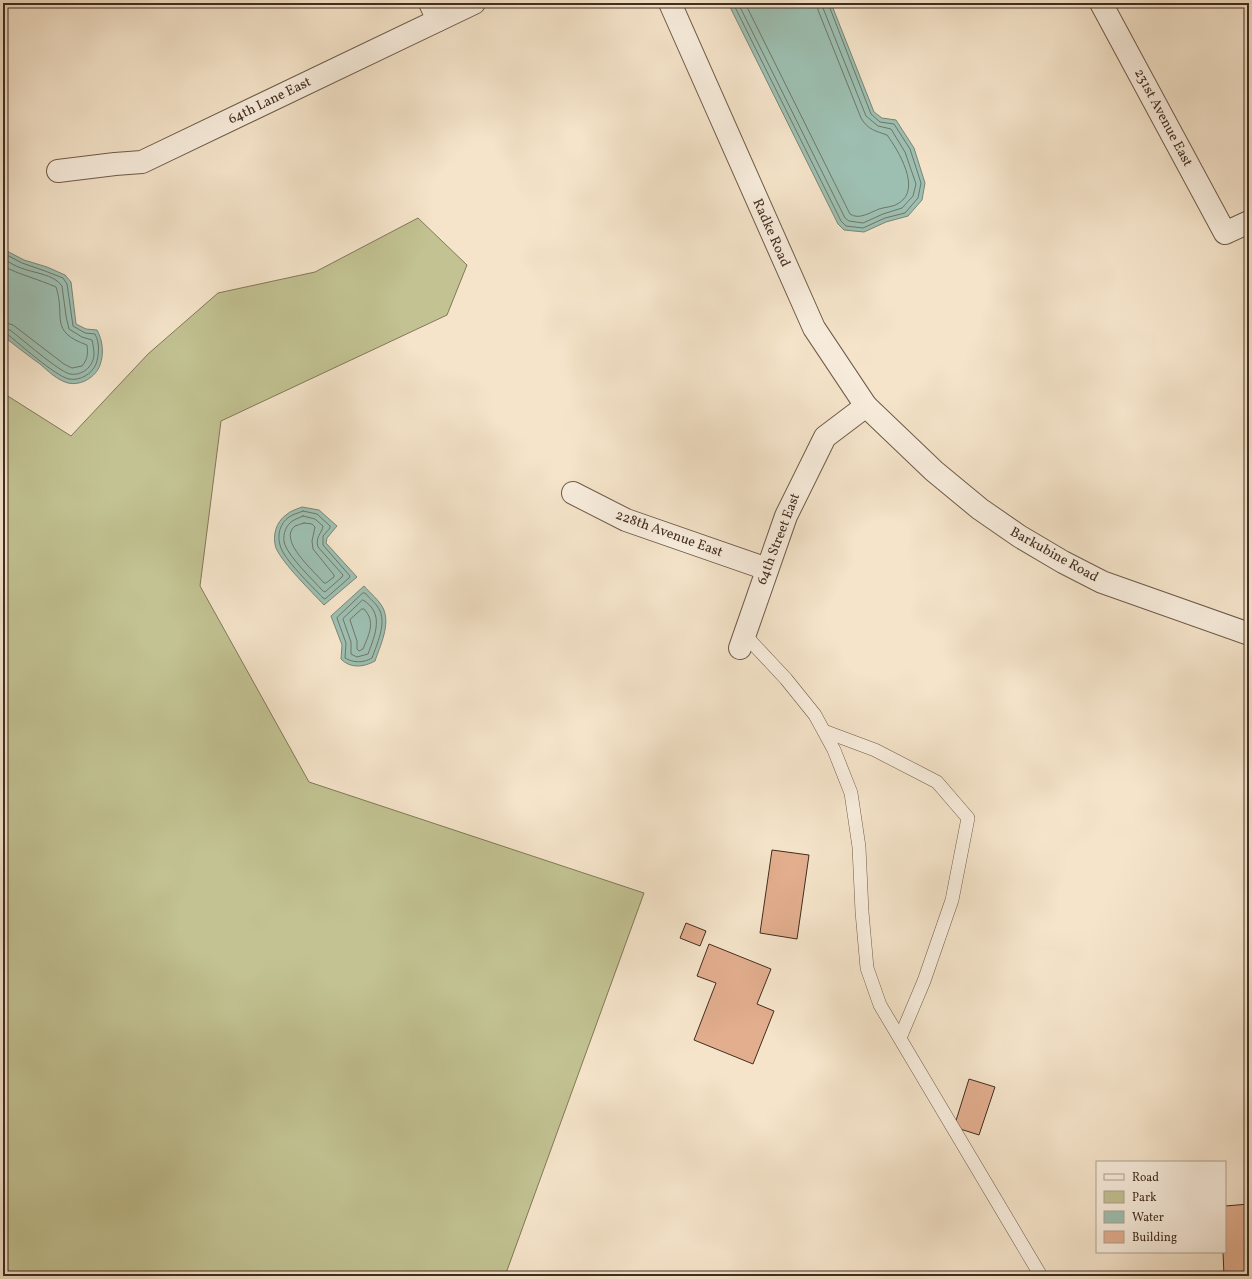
<svg xmlns="http://www.w3.org/2000/svg" width="1252" height="1279" viewBox="0 0 1252 1279" font-family="Vollkorn,serif">
	<rect width="100%" height="100%" fill="#f5e4ca"/>
	<filter id="stains"><feTurbulence type="fractalNoise" baseFrequency=".005" numOctaves="4"/><feColorMatrix values="0 0 0 0 .2 0 0 0 0 .09 0 0 0 0 .02 0 0 0 .5 -.17"/></filter>
	<radialGradient id="worn" r=".72"><stop offset=".6" stop-color="#630" stop-opacity="0"/><stop offset="1" stop-color="#630" stop-opacity=".3"/></radialGradient>
	<polygon fill="#c2c292" stroke="#827859" points="418,218 467,265 447,315 221,421 200,586 309,782 644,893 505,1276 3,1276 3,393 71,436 148,354 218,293 315,272"/>
	<g fill="#9dbfb1" stroke="#798577">
		<polygon points="728,3 831,3 874,112 882,118 896,120 914,148 925,183 922,200 908,216 886,222 864,232 844,230 838,224"/>
		<path d="M3 249 24 260 47 267 65 275 71 282 76 324 86 329 97 330C103 341 104 354 100 365 96 377 81 386 68 383 57 380 48 371 40 364 27 355 15 345 3 336Z"/>
		<path d="M302 507 319 510 337 526 327 538 326 543 357 577 324 605C311 591 283 564 276 548 272 536 276 522 286 515 290 511 297 509 302 507Z"/>
		<path d="M364 586C370 593 379 600 383 608 391 624 380 646 375 661 364 667 351 669 341 659L342 645 331 616Z"/>
	</g>
	<g fill="none" stroke-linecap="round" stroke-linejoin="round">
		<g stroke="#707668" stroke-width="1">
			<polyline points="733,3 841,221 846,226 863,228 885,218 905,213 918,198 921,183 910,149 894,124 880,122 871,114 828,3"/>
			<polyline points="738,3 845,218 849,221 863,223 883,214 902,208 913,196 916,184 905,152 891,129 878,126 866,116 823,8 823,3"/>
			<path d="M745 3 850 214C859 220 869 213 879 209 885 207 894 207 899 203 922 189 898 150 887 135 876 131 868 130 861 118L818 10 817 3"/>
			<path d="M3 253 22 263 45 271 63 278 67 284 73 326 85 333 95 334C100 343 99 355 96 364 92 374 80 381 69 379 55 376 20 344 7 334L3 333"/>
			<path d="M3 259C9 262 15 266 21 268 33 273 54 274 62 286L66 316 69 329 82 337 92 340C93 344 94 350 94 355 93 367 82 376 70 374 58 371 22 339 10 330L3 328"/>
			<path d="M3 266C20 275 38 279 56 287 66 317 48 331 87 345 88 353 88 359 82 366L72 368 64 364 13 325 3 322"/>
			<path d="M303 511 317 514 330 526V528L323 536V545L350 576 349 578 325 599 323 598C312 586 283 559 280 545 277 535 280 523 289 517 293 514 299 513 303 511Z"/>
			<path d="M303 516 315 519 323 526C322 534 315 536 318 547L343 575 342 577 325 592 323 591C313 580 290 558 285 545 282 537 285 527 291 522 295 519 299 518 303 516Z"/>
			<path d="M304 523 312 524 315 527 312 541 313 549 334 575V577L326 583H324C315 572 277 540 295 526 298 525 301 524 304 523Z"/>
			<path d="M363 593H365C370 599 377 604 380 611 386 625 377 644 372 658 364 663 353 663 345 658L346 643 337 618Z"/>
			<path d="M363 600C385 613 375 635 368 654L357 657 351 654V642L343 619Z"/>
			<path d="M362 609H364C376 622 369 634 363 649L359 651 357 649V641L350 620Z"/>
		</g>
	</g>
	<g fill="#e2ae8e" stroke="#422d20">
		<polygon points="772,850 809,855 797,939 760,933"/>
		<polygon points="686,923 706,931 700,946 680,938"/>
		<polygon points="709,944 771,969 757,1004 774,1011 753,1064 694,1040 716,983 697,976"/>
		<polygon points="969,1079 995,1087 979,1135 954,1127"/>
		<polygon points="1249,1204 1249,1276 1224,1276 1223,1252 1225,1252 1225,1206"/>
	</g>
	<g fill="none" stroke-linecap="round" stroke-linejoin="round">
		<defs>
			<g id="lane">
				<polyline points="744,634 786,679 815,715 834,750 851,793 859,847 862,912 867,968 880,1005 1041,1276"/>
				<polyline points="824,731 875,750 937,782 968,818 952,900 924,981 900,1038"/>
			</g>
			<g id="street">
				<polyline points="430,3 438,20"/>
				<polyline points="670,3 814,328 866,406 934,471 980,509 1019,536 1063,562 1102,582 1249,634"/>
				<polyline points="1101,3 1225,233 1249,222"/>
				<polyline points="58,171 115,164 142,162 474,3"/>
				<polyline points="573,493 626,520 767,569"/>
				<polyline points="740,648 786,516 825,437 866,406"/>
			</g>
		</defs>
		<use href="#lane" stroke="#6f5b4a" stroke-width="14"/>
		<use href="#street" stroke="#6f5b4a" stroke-width="24"/>
		<use href="#lane" stroke="#f8eddd" stroke-width="13"/>
		<use href="#street" stroke="#f8eddd" stroke-width="22"/>
	</g>
	<g text-anchor="middle" dominant-baseline="central" stroke-width="3" stroke-linejoin="round" paint-order="stroke">
		<g font-size="14" fill="#422d20" stroke="#f8eddd">
			<text transform="translate(270 101) rotate(-26)">64th Lane East</text>
			<text transform="translate(1163 118) rotate(62)">231st Avenue East</text>
			<text transform="translate(771 233) rotate(66)">Radke Road</text>
			<text transform="translate(669 534) rotate(20)">228th Avenue East</text>
			<text transform="translate(779 539) rotate(-69)">64th Street East</text>
			<text transform="translate(1054 555) rotate(29)">Barkubine Road</text>
		</g>
	</g>
	<rect width="1252" height="1279" fill="none" stroke="#f5e4ca" stroke-width="16"/>
	<rect x="4" y="4" width="1244" height="1271" fill="none" stroke="#422d20" stroke-width="2"/>
	<rect x="8" y="8" width="1236" height="1263" fill="none" stroke="#422d20"/>
	<rect x="1096" y="1161" width="130" height="92" fill="#f8eddd" stroke="#afa091"/>
	<rect x="1104" y="1174" width="20" height="6" fill="#f8eddd" stroke="#afa091"/>
	<text x="1132" y="1181" font-size="12" fill="#422d20">Road</text>
	<rect x="1104" y="1191" width="20" height="12" fill="#c2c292" stroke="#afa091"/>
	<text x="1132" y="1201" font-size="12" fill="#422d20">Park</text>
	<rect x="1104" y="1211" width="20" height="12" fill="#9dbfb1" stroke="#afa091"/>
	<text x="1132" y="1221" font-size="12" fill="#422d20">Water</text>
	<rect x="1104" y="1231" width="20" height="12" fill="#e2ae8e" stroke="#afa091"/>
	<text x="1132" y="1241" font-size="12" fill="#422d20">Building</text>
	<rect width="100%" height="100%" filter="url(#stains)"/>
	<rect width="100%" height="100%" fill="url(#worn)"/>
</svg>
